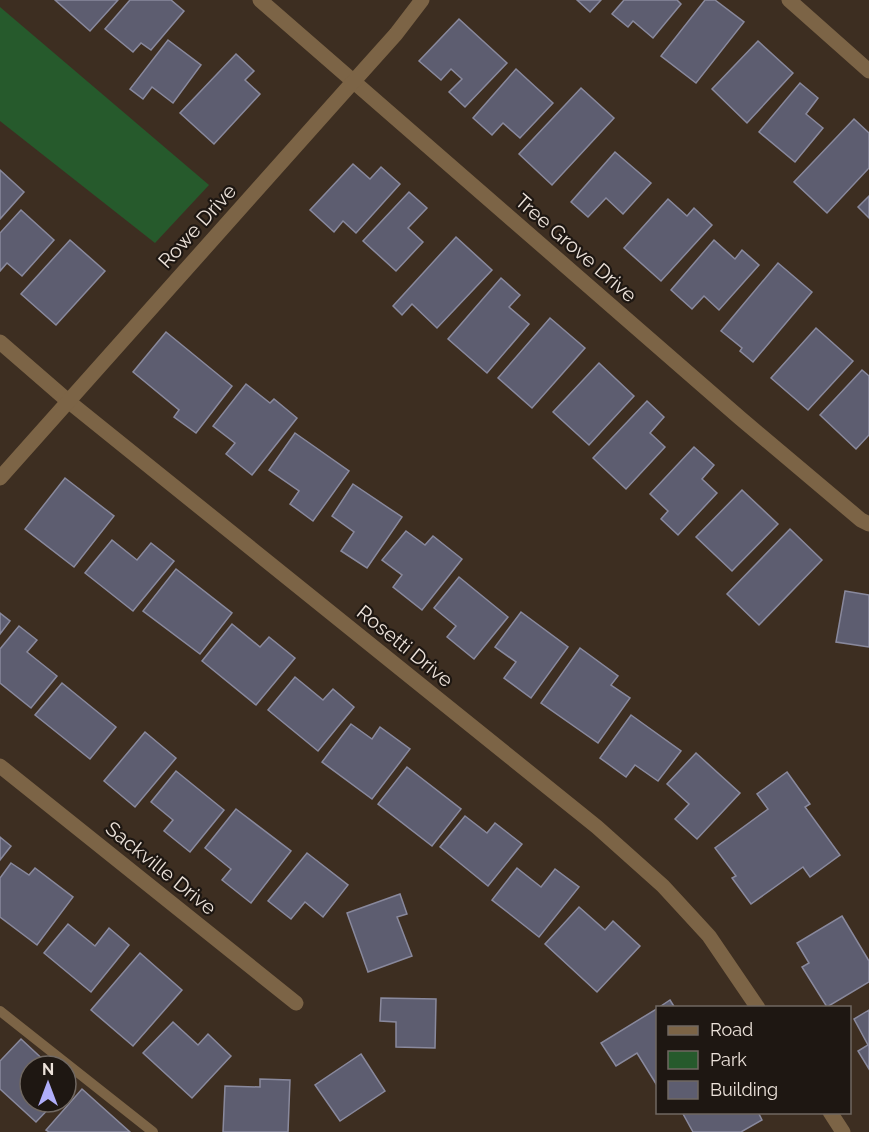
<svg xmlns="http://www.w3.org/2000/svg" width="869" height="1132" viewBox="0 0 869 1132" font-family="Raleway,sans-serif">
	<rect width="100%" height="100%" fill="#3d2e21"/>
	<polygon fill="#265a2c" points="0,7 209,185 155,243 0,121"/>
	<g fill="#5d5d70" stroke="#89899d" stroke-width="1.5">
		<polygon points="55,0 118,0 90,31"/>
		<polygon points="130,0 171,0 184,11 151,50 141,43 133,52 105,29"/>
		<polygon points="577,0 601,0 590,12"/>
		<polygon points="624,0 677,0 681,4 653,38 633,21 628,27 612,14"/>
		<polygon points="705,0 715,0 744,22 696,83 661,56"/>
		<polygon points="459,19 507,63 465,107 449,92 462,79 451,69 441,80 419,61"/>
		<polygon points="168,40 201,65 173,103 152,87 143,99 130,89"/>
		<polygon points="758,41 793,73 747,123 712,89"/>
		<polygon points="236,54 254,71 245,80 260,94 214,144 180,113"/>
		<polygon points="516,69 553,103 520,138 503,123 492,135 473,118"/>
		<polygon points="800,83 818,98 806,114 823,128 795,162 759,132"/>
		<polygon points="581,88 614,118 552,185 519,154"/>
		<polygon points="854,119 869,133 869,168 827,213 794,182"/>
		<polygon points="615,152 651,183 623,214 606,198 588,217 571,202"/>
		<polygon points="353,164 370,179 381,167 400,184 356,233 343,221 334,232 310,210"/>
		<polygon points="0,170 24,192 0,219"/>
		<polygon points="409,192 427,208 408,228 423,242 396,271 363,241"/>
		<polygon points="869,196 869,218 858,207"/>
		<polygon points="668,199 687,216 694,208 712,225 661,281 624,248"/>
		<polygon points="21,210 54,240 22,276 7,263 0,271 0,233"/>
		<polygon points="456,237 492,270 437,328 412,304 402,315 393,306"/>
		<polygon points="70,240 105,271 56,325 21,294"/>
		<polygon points="714,240 735,259 742,250 759,265 719,310 704,296 692,309 671,290"/>
		<polygon points="778,263 812,292 753,362 740,351 742,348 721,331"/>
		<polygon points="501,278 520,295 509,307 529,324 487,373 448,339"/>
		<polygon points="550,318 585,348 532,408 498,378"/>
		<polygon points="816,328 853,361 808,410 771,378"/>
		<polygon points="166,332 232,386 196,433 174,417 179,410 133,372"/>
		<polygon points="599,363 634,396 589,445 553,412"/>
		<polygon points="862,370 869,376 869,435 856,449 820,415"/>
		<polygon points="246,384 270,403 274,399 297,418 252,475 226,454 235,443 213,426"/>
		<polygon points="647,401 664,417 650,433 665,447 626,489 593,458"/>
		<polygon points="295,433 349,471 313,521 290,504 299,491 269,470"/>
		<polygon points="694,447 714,465 702,479 717,493 678,535 661,519 668,511 650,494"/>
		<polygon points="65,478 114,516 74,567 25,529"/>
		<polygon points="353,484 402,517 367,568 341,551 354,532 332,516"/>
		<polygon points="742,490 778,524 732,571 696,537"/>
		<polygon points="790,529 822,560 759,625 727,594"/>
		<polygon points="406,531 425,545 433,536 462,559 422,610 393,587 402,575 382,560"/>
		<polygon points="112,540 137,560 151,543 174,561 133,611 85,573"/>
		<polygon points="176,569 232,613 200,654 143,611"/>
		<polygon points="459,577 508,617 474,659 447,637 456,626 434,608"/>
		<polygon points="845,591 869,595 869,647 836,642"/>
		<polygon points="521,612 568,647 531,698 504,678 516,662 495,647"/>
		<polygon points="0,613 10,621 0,634"/>
		<polygon points="232,624 260,647 269,637 295,658 256,705 202,661"/>
		<polygon points="19,626 37,640 27,652 57,676 31,708 0,683 0,649"/>
		<polygon points="580,648 618,676 611,685 630,698 598,743 541,703"/>
		<polygon points="295,677 323,700 333,689 354,707 318,751 268,710"/>
		<polygon points="62,683 116,727 90,759 35,715"/>
		<polygon points="631,715 681,751 658,781 635,765 626,777 600,758"/>
		<polygon points="351,724 372,739 380,727 410,749 372,799 322,762"/>
		<polygon points="145,732 176,758 135,807 104,781"/>
		<polygon points="696,753 740,793 697,839 675,819 689,804 667,784"/>
		<polygon points="407,767 461,809 432,846 378,804"/>
		<polygon points="176,771 224,810 190,852 164,831 173,820 151,802"/>
		<polygon points="787,772 810,804 805,807 840,855 810,877 803,867 751,904 732,878 736,876 715,848 768,809 757,794"/>
		<polygon points="236,809 291,851 251,903 222,880 231,869 205,848"/>
		<polygon points="465,816 487,833 495,823 522,844 488,886 440,847"/>
		<polygon points="0,837 11,846 0,860"/>
		<polygon points="307,853 348,885 323,917 305,902 291,919 268,901"/>
		<polygon points="11,863 29,875 35,868 73,897 37,945 0,917 0,878"/>
		<polygon points="517,868 541,887 555,869 579,887 539,937 492,900"/>
		<polygon points="400,894 407,914 397,917 412,956 368,972 347,913"/>
		<polygon points="579,907 605,930 613,921 640,946 597,992 545,944"/>
		<polygon points="842,916 869,961 869,982 827,1007 802,967 809,963 797,943"/>
		<polygon points="68,924 95,946 109,928 129,945 91,992 44,953"/>
		<polygon points="140,953 182,990 133,1046 91,1010"/>
		<polygon points="381,998 436,999 435,1048 396,1047 396,1022 380,1021"/>
		<polygon points="670,1000 675,1008 658,1008"/>
		<polygon points="658,1008 658,1087 637,1053 616,1066 601,1043"/>
		<polygon points="869,1010 869,1069 858,1051 868,1045 854,1019"/>
		<polygon points="173,1022 198,1045 208,1034 231,1056 192,1098 143,1053"/>
		<polygon points="21,1039 50,1066 30,1066 30,1102 55,1102 36,1122 0,1089 0,1061"/>
		<polygon points="361,1054 385,1091 340,1121 315,1085"/>
		<polygon points="260,1079 290,1080 288,1132 223,1132 225,1086 260,1087"/>
		<polygon points="82,1089 130,1132 49,1132 46,1130"/>
		<polygon points="682,1112 758,1112 762,1120 741,1132 693,1132"/>
	</g>
	<g fill="none" stroke-linecap="round" stroke-linejoin="round">
		<polyline stroke="#7c6446" stroke-width="10" points="0,1011 153,1132"/>
		<g stroke="#7c6446" stroke-width="15">
			<polyline points="260,0 740,418 861,520 869,524"/>
			<polyline points="789,0 869,71"/>
			<polyline points="0,342 68,401 597,827 663,886 709,936 758,1008"/>
			<polyline points="0,478 353,82 396,34 422,0"/>
			<polyline points="0,766 296,1003"/>
			<polyline points="830,1112 843,1132"/>
		</g>
	</g>
	<g text-anchor="middle" dominant-baseline="central" stroke-width="4.5" stroke-linejoin="round" paint-order="stroke">
		<g font-size="20" fill="#ece2da" stroke="#1e1712">
			<text transform="translate(197 226) rotate(-48)">Rowe Drive</text>
			<text transform="translate(576 248) rotate(41)">Tree Grove Drive</text>
			<text transform="translate(405 646) rotate(39)">Rosetti Drive</text>
			<text transform="translate(161 868) rotate(39)">Sackville Drive</text>
		</g>
	</g>
	<rect x="656" y="1006" width="195" height="108" fill="#1e1712" stroke="#706862" stroke-width="1.5"/>
	<rect x="668" y="1026" width="30" height="9" fill="#7c6446" stroke="#706862" stroke-width="1.5"/>
	<text x="710" y="1036" font-size="18" fill="#ece2da">Road</text>
	<rect x="668" y="1051" width="30" height="18" fill="#265a2c" stroke="#706862" stroke-width="1.5"/>
	<text x="710" y="1066" font-size="18" fill="#ece2da">Park</text>
	<rect x="668" y="1081" width="30" height="18" fill="#5d5d70" stroke="#706862" stroke-width="1.5"/>
	<text x="710" y="1096" font-size="18" fill="#ece2da">Building</text>
	<g transform="translate(48 1084)"><circle r="28" fill="#1e1712" stroke="#706862" stroke-width="1.5"/>
	<path d="M0-4.5L10 22L0 15L-10 22Z" fill="#b0aefa"/>
	<text y="-9" font-size="16" font-weight="bold" text-anchor="middle" fill="#ece2da">N</text>
	</g>
</svg>
